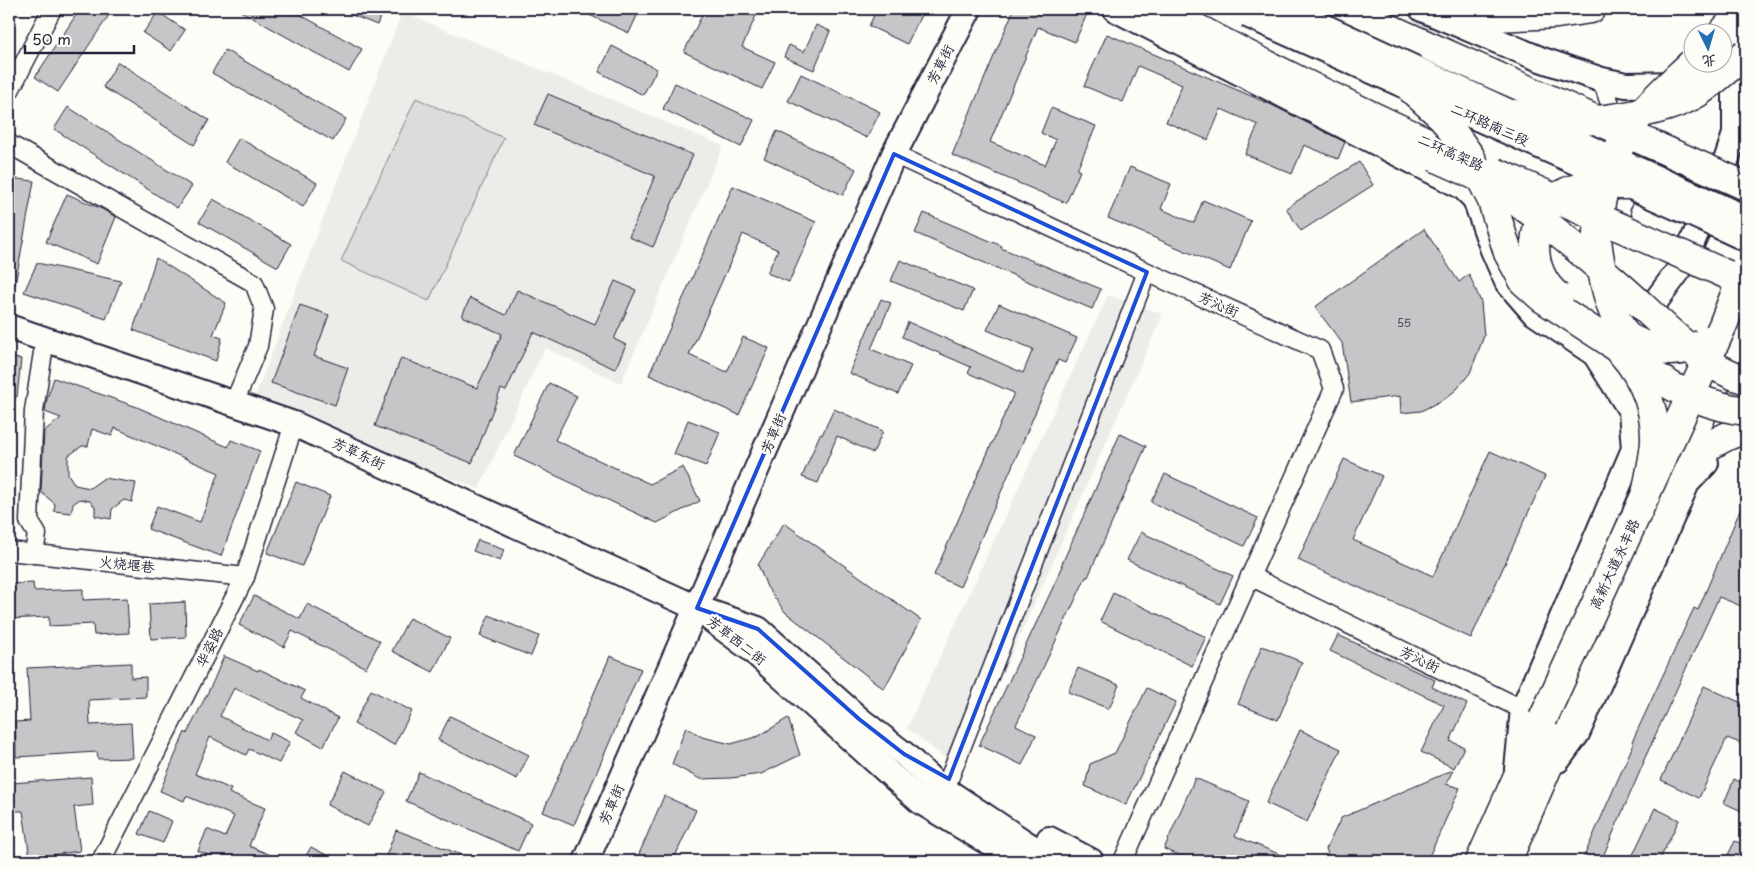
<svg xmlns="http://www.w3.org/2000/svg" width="1755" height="870" viewBox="0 0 1755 870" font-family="'Playpen Sans','LXGW WenKai TC',sans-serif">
	<rect width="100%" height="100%" fill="#fdfcf7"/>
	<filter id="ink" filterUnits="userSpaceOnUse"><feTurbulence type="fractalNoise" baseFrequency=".02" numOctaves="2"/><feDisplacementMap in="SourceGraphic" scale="10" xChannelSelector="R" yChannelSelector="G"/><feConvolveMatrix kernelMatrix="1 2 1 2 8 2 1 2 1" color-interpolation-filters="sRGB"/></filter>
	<g filter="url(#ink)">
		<g fill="#ecece9">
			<polygon points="402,12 723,146 621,383 545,348 479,489 253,402"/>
			<polygon points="1108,295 1163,314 960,770 907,728"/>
		</g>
		<polygon fill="#dddcdb" stroke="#807f8b" points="416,98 504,138 429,301 341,261"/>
		<g fill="#c6c6c8" stroke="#22223b">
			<polygon points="80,9 113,9 58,92 35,77"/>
			<polygon points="237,9 290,9 362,49 349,72"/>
			<polygon points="337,9 383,9 377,25"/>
			<polygon points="576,9 640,9 629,33"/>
			<polygon points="705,9 759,9 742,47 775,62 762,89 684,52"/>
			<polygon points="877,9 924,9 907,44 869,26"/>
			<polygon points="1014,9 1089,9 1075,42 1038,27 990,142 1045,165 1056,140 1041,133 1051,108 1096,126 1077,170 1080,171 1066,203 952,155"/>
			<polygon points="158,12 185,30 171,51 143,33"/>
			<polygon points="816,25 830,31 814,70 784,57 789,45 804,52"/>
			<polygon points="1107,34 1272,105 1345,142 1338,159 1304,145 1292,174 1245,154 1258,125 1221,109 1208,140 1166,122 1182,85 1138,66 1123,102 1084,86"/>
			<polygon points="612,46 657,69 643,95 599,72"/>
			<polygon points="225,50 346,119 333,141 212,73"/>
			<polygon points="118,62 209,120 194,145 103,87"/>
			<polygon points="801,74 880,112 867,138 788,101"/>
			<polygon points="675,83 754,120 741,147 663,109"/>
			<polygon points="548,94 693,155 653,247 629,237 655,176 534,125"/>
			<polygon points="68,107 192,186 177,208 54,129"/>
			<polygon points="777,131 856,169 843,195 764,158"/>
			<polygon points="239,138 317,183 303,207 225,162"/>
			<polygon points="1359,162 1373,185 1301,231 1286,208"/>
			<polygon points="1130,167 1171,184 1161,209 1194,223 1203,200 1251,221 1230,270 1108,218"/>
			<polygon points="9,178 34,181 15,285 9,285"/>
			<polygon points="733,186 816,222 789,282 767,273 778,250 743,234 689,355 727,372 743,337 769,348 739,415 649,375"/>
			<polygon points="67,194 102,209 116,217 97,264 46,242"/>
			<polygon points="213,199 291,244 278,267 199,222"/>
			<polygon points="924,213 1002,246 1001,248 1101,289 1092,309 915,233"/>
			<polygon points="1424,229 1459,282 1469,274 1481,302 1484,336 1470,373 1457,389 1446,398 1421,411 1401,413 1400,396 1351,402 1342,343 1315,307"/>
			<polygon points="156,258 226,303 213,335 222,338 216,361 133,330"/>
			<polygon points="900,260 973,290 964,311 891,281"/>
			<polygon points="37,263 121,281 106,319 24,292"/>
			<polygon points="615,281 636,290 614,339 626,345 615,369 533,332 506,391 501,389 472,463 375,426 401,358 477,388 502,334 462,316 470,298 506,315 517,290 595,324"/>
			<polygon points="881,299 891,303 871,349 911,366 898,394 849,373"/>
			<polygon points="999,304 1077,338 1065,363 1058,360 960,587 934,575 1014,393 968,373 971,367 902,337 908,322 1023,373 1033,349 987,330"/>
			<polygon points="300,305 329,315 314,356 348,368 335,405 271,383"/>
			<polygon points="9,358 21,359 17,397 9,397"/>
			<polygon points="54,378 137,407 228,447 231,440 260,451 221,556 148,529 157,506 200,522 219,473 115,428 112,436 92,429 88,446 82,446 68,456 68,474 75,485 90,488 104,478 136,483 132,502 124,500 112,509 111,519 95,516 95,507 90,501 80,499 73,504 71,513 54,511 55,504 41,492 44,431 61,418 45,412 47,399"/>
			<polygon points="549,383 577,396 555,440 650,484 683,467 700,501 657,523 514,456"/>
			<polygon points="834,409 883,431 873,453 837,436 818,483 802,477 820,434 822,435"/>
			<polygon points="688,420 720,432 706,466 674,454"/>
			<polygon points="1120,434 1146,446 1088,577 1086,577 1016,725 1036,735 1022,765 979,745 1063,566 1061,566"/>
			<polygon points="1490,451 1545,476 1471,638 1298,560 1344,459 1382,476 1353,540 1433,576"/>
			<polygon points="1165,474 1258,518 1244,546 1151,502"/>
			<polygon points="296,482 330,496 302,566 267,553"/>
			<polygon points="1746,496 1746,608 1719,597 1643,762 1644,762 1601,861 1582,861 1634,743 1632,742 1694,608 1698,610"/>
			<polygon points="784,523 921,620 884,689 785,612 767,587 758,565"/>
			<polygon points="1141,532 1233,576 1220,604 1127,560"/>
			<polygon points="478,540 504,550 500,561 473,551"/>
			<polygon points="33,583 34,591 83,589 83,600 127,598 129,633 94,635 93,624 49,626 49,617 9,619 9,584"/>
			<polygon points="1113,593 1206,637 1192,666 1100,621"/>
			<polygon points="254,596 300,619 307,604 380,641 366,668 292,631 284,647 239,625"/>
			<polygon points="185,602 186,637 151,639 149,604"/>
			<polygon points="489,615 539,636 531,656 480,636"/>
			<polygon points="409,618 450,638 433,672 392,651"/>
			<polygon points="1338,635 1435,680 1432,687 1467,704 1450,741 1464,747 1454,768 1421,752 1444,705 1330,651"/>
			<polygon points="1262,646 1302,662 1278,720 1238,704"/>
			<polygon points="224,656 258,671 259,669 305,691 301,698 338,718 323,747 296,732 303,720 234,688 220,716 267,740 271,733 290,742 279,763 249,749 246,755 210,737 195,774 231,789 229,793 265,808 249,846 285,861 222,861 198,851 207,829 225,837 234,816 186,796 184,801 160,791 185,732 187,734 213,682"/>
			<polygon points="610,656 641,669 574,825 543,812"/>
			<polygon points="131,663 131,678 146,677 146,697 89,700 90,725 131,723 133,758 98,759 97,752 16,757 15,722 30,721 27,668"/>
			<polygon points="1078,668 1119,685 1109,709 1068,692"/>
			<polygon points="1704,686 1746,705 1746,745 1727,738 1699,798 1661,780"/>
			<polygon points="1147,688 1176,702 1126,805 1085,786 1090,764 1115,753"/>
			<polygon points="371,690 412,711 394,745 354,724"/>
			<polygon points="450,716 529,755 517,779 438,740"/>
			<polygon points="788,718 800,755 761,774 731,778 700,779 672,764 686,727 702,737 731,744 759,736"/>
			<polygon points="1300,730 1341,749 1307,822 1266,803"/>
			<polygon points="1453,770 1446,784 1460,788 1427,861 1331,861 1326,849 1341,818"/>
			<polygon points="345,771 386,792 368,826 327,805"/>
			<polygon points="419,772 531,823 518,851 406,801"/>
			<polygon points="91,777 93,805 74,807 80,851 30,858 23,811 14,811 12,783"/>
			<polygon points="1195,778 1249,801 1235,836 1296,861 1193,861 1164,849"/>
			<polygon points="1734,779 1746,785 1746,813 1724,803"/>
			<polygon points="664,796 696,810 673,861 636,861"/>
			<polygon points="1655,808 1679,820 1659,861 1630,861"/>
			<polygon points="149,811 172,821 163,843 139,834"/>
			<polygon points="396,830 475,860 475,861 384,861"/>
			<polygon points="1735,841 1746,846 1746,861 1725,861"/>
			<polygon points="311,847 338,861 303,861"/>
		</g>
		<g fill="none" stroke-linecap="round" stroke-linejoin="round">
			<defs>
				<g id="street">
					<polyline points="1602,80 1611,107 1612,128"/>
					<polyline points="9,92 52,9"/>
					<polyline points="9,144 254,283 264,309 258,346 234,403"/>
					<polyline points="894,154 1147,272 1320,350 1334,389 1123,861"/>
					<polyline points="1626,234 1620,208 1634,178 1650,166 1676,163"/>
					<polyline points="9,551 245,577"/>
					<polyline points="34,554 37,534 29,521 34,411 45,339"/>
					<polyline points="1250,576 1532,714"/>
					<polyline points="949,779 1147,272"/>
					<polyline points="101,861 245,577 294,424"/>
				</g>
				<g id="secondary">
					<polyline points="1115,9 1463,187 1475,199 1493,250 1507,282 1533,312 1595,354 1631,411 1634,449 1523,709 1517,769"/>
					<polyline points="1422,9 1540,59 1602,80 1626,85 1678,84 1713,62"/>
					<polyline points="1722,53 1746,27"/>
					<polyline points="1723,208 1746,218"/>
					<polyline points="1716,225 1746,239"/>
					<polyline points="9,327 294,424 697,608 758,629 859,719 904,754 935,783 1030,846 1063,861"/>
					<polyline points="1619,351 1681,267 1719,182 1735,134 1735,95 1726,50"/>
					<polyline points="712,620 751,649 921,802 1019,861"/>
					<polyline points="1558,760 1577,734 1687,483 1706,463"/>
					<polyline points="1049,839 1091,861"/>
					<polyline points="586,861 894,154 969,9"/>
				</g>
				<g id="primary">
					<path d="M1682 473C1697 451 1721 437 1746 429"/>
					<polyline points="1480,861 1543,719"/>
					<polyline points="1507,861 1664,499 1746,317"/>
				</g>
				<g id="highway">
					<path d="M1162 9C1251 59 1342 102 1434 145"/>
					<polyline points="1346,9 1431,47"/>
					<polyline points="1441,9 1496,17 1557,14 1591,9"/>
					<polyline points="1722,33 1743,9"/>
				</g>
			</defs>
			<use href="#street" stroke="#22223b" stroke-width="21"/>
			<use href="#secondary" stroke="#22223b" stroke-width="28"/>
			<use href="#primary" stroke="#22223b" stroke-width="31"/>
			<use href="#highway" stroke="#22223b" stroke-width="31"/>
			<use href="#street" stroke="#fdfcf7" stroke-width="18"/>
			<use href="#secondary" stroke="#fdfcf7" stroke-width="24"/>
			<use href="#primary" stroke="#fdfcf7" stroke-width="28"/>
			<use href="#highway" stroke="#fdfcf7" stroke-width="28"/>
			<defs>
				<g id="secondary-bridge">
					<polyline points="1286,9 1514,114 1723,208"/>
					<polyline points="1247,15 1716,225"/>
				</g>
				<g id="primary-bridge">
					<path d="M1411 89 1443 118 1470 156 1492 201 1508 253 1524 282 1542 298 1611 343C1639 366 1656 405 1655 441 1654 459 1649 477 1646 495"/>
					<path d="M1514 114C1523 116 1534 120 1544 121 1586 124 1664 115 1699 92 1716 80 1731 66 1746 53"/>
					<path d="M1559 297C1526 273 1527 216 1562 194 1581 183 1605 185 1626 185"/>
					<path d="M1615 330C1641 344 1659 357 1690 348 1696 346 1703 345 1707 340"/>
					<polyline points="1543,719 1723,325 1746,266"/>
				</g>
				<g id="highway-bridge">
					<polyline points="1431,47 1746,186"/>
					<path d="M1692 63C1665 89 1637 112 1620 146 1607 173 1599 204 1597 234 1597 251 1607 300 1615 316 1618 323 1622 329 1626 336 1632 348 1641 364 1652 373 1678 393 1713 407 1746 411"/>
					<path d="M1435 157C1452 165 1471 172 1487 182 1534 211 1577 248 1619 285 1659 319 1695 364 1746 380"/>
					<polyline points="1495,172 1746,283"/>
				</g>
			</defs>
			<use href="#secondary-bridge" stroke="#22223b" stroke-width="28" stroke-linecap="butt"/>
			<use href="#primary-bridge" stroke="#22223b" stroke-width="31" stroke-linecap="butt"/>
			<use href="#highway-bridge" stroke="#22223b" stroke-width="31" stroke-linecap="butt"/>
			<use href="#secondary-bridge" stroke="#fdfcf7" stroke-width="24"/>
			<use href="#primary-bridge" stroke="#fdfcf7" stroke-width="28"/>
			<use href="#highway-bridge" stroke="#fdfcf7" stroke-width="28"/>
		</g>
	</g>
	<path fill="none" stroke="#1d4ed8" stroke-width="4" stroke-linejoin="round" d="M894 154 1147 272 949 779 904 754 859 719 758 629 697 608Z"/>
	<g text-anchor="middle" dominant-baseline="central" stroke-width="5" stroke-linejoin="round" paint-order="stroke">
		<g font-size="11" fill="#4b4b5e">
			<text x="1404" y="322">55</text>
		</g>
		<g font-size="14" fill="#22223b" stroke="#fdfcf7">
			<text transform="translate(940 64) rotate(-63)">芳草街</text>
			<text transform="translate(1490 124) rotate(24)">二环路南三段</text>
			<text transform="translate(1451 152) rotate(24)">二环高架路</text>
			<text transform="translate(1219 304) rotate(24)">芳沁街</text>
			<text transform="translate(773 433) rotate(-67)">芳草街</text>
			<text transform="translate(359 453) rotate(25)">芳草东街</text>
			<text transform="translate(127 564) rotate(6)">火烧堰巷</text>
			<text transform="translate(1614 564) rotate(-65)">高新大道永丰路</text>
			<text transform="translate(737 640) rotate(38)">芳草西二街</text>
			<text transform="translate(209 647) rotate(-63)">华姿路</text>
			<text transform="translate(1420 659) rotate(26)">芳沁街</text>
			<text transform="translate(611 804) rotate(-66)">芳草街</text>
		</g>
	</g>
	<rect width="1755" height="870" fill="none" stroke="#fdfcf7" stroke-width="30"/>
	<rect x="15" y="15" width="1725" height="840" fill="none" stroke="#22223b" stroke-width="2" filter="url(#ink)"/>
	<g transform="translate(1708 48) rotate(175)"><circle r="24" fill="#fdfcf7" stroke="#a5a5ac"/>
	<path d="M0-4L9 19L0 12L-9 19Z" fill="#1f6fb2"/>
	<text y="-8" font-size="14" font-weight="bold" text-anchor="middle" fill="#22223b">北</text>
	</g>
	<path d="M25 45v8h109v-8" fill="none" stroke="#22223b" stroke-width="2.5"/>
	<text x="32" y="45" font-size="15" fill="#22223b" stroke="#fdfcf7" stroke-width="4" paint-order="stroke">50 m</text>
</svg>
